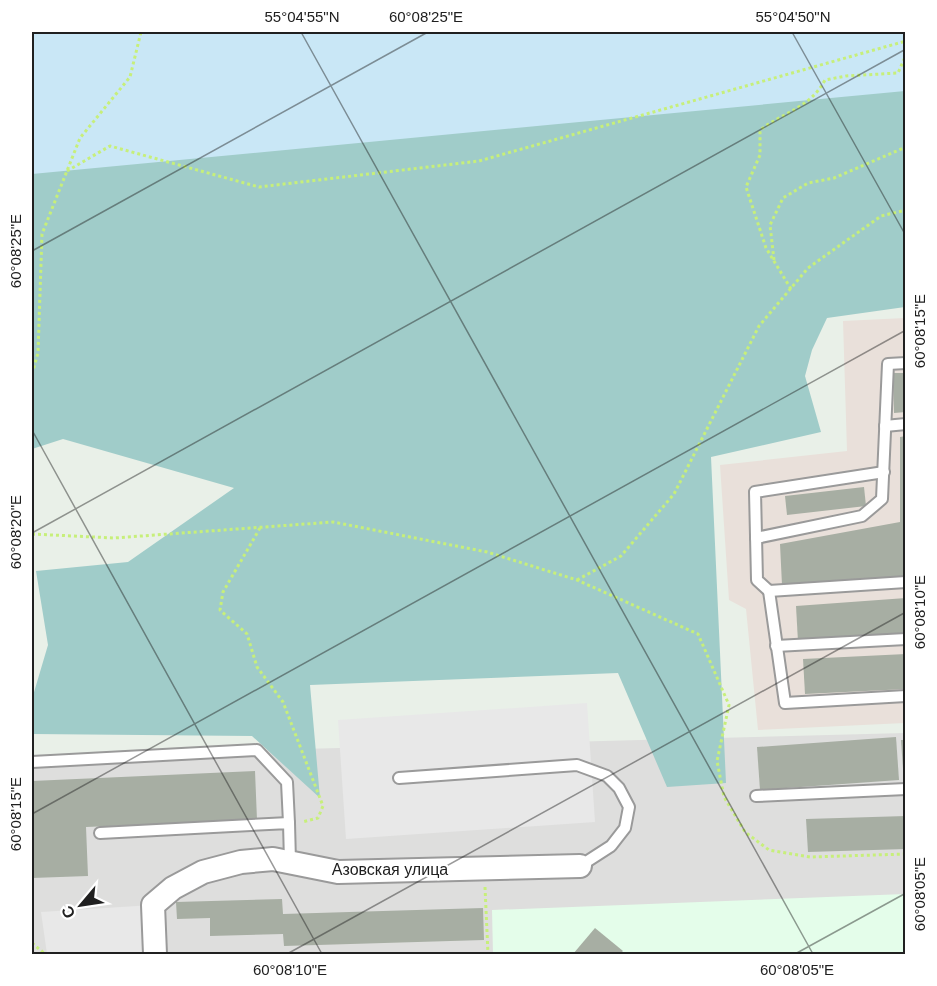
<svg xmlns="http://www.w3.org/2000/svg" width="937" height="986" viewBox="0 0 937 986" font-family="Helvetica,sans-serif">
	<rect width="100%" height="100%" fill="#e9f0e8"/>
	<polygon fill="#dededd" points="905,733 905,954 32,954 32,756"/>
	<polygon fill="#e9e0da" points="905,318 905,723 758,730 746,609 729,600 720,465 847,451 843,321"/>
	<polygon fill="#e4fdea" points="905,894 905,954 493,954 492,910"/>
	<polygon fill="#a0ccc9" points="32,32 905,32 905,307 827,318 812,350 805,376 821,432 711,457 726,783 667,787 618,673 310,685 320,798 252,736 32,734 32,699 48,645 36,571 128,562 234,488 63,439 32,449"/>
	<polygon fill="#c9e7f6" points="32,32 905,32 905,91 32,174"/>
	<g fill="#e8e8e8">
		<polygon points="587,703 595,822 346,839 338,720"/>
		<polygon points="153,905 155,954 47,954 41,912"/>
	</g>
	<g fill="#a7aea3">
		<polygon points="893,373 906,373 906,412 894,413"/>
		<polygon points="906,436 906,577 782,585 780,544 900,522 900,437"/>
		<polygon points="864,487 866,506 787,515 785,496"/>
		<polygon points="906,598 906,635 798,642 796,606"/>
		<polygon points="906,654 906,689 805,694 803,659"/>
		<polygon points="896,737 899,780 760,790 757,747"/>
		<polygon points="901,740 906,740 906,769 903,769"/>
		<polygon points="255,771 257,820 86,827 88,876 32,878 32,781"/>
		<polygon points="906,816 906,849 808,852 806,819"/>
		<polygon points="282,899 283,914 483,908 484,940 284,946 283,934 210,936 210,918 177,919 176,902"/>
		<polygon points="595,928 623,951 620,954 573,954"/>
	</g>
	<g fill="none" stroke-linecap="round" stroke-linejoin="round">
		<defs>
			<g id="lane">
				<polyline points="885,426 906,424"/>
				<polyline points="884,472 755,492 757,580 769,591 906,582"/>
				<polyline points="756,538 862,516 882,499 888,364 906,363"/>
				<polyline points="769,591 785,703 906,696"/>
				<polyline points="776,646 906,639"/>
				<polyline points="32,762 257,750 287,782 289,823"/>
				<polyline points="399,778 577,765 607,776 619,788 629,807 625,828 611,846 580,866"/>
				<polyline points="756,796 906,789"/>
				<polyline points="100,833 289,823 290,862"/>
			</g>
			<polyline id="street" points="155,954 153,905 173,888 203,872 241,862 273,859 338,872 580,866"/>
		</defs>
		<use href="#lane" stroke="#9a9a9a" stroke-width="14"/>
		<use href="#street" stroke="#9a9a9a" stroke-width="26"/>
		<g stroke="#c7ef7a" stroke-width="3" stroke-dasharray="3 3" stroke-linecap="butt">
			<polyline points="67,171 110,146 259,187 479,161 906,41"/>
			<polyline points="774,260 770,225 783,198 808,183 834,178 906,147"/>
			<path d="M791 289 766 248 746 187 760 155V130C784 112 810 108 825 80L846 76 898 73 906 55"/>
			<polyline points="32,374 38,353 42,234 80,138 130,77 141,32"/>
			<polyline points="260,528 223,592 220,610 247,634 257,667 283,702 323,806 318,818 302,822"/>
			<polyline points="32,534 114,538 333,522 487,552 577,580 698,634 729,705 717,761 724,797 745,832 769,850 810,857 906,854"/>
			<polyline points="577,580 621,556 674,494 759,326 808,268 881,216 906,210"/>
			<polyline points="485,887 488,954"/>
			<polyline points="32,943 45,954"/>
		</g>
		<use href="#lane" stroke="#fff" stroke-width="10"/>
		<use href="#street" stroke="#fff" stroke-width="22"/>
	</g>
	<path fill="none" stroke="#202020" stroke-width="1.5" stroke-opacity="0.45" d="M301 32 813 954M792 32 906 236M32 251 428 32M32 430 322 954M32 533 906 49M32 814 906 330M287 954 906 612M795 954 906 893"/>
	<g text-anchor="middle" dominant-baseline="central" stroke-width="4.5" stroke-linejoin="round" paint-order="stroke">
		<g font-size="16" fill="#202020" stroke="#fff">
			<text x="390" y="869">Азовская улица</text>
		</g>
	</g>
	<rect width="937" height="986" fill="none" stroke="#ffffff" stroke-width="66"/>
	<g transform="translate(81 905) rotate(241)" stroke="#ffffff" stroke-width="4.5" paint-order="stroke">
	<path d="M0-4.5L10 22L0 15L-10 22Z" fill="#202020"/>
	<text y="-9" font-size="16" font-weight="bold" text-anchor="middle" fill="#202020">С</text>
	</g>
	<rect x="33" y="33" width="871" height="920" fill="none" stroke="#202020" stroke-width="2"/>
	<g font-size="15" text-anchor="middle" fill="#202020">
		<text x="302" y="22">55°04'55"N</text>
		<text x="426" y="22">60°08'25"E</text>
		<text x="793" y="22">55°04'50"N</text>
		<text transform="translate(16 251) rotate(-90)" y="5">60°08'25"E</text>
		<text transform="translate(920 331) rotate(-90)" y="5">60°08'15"E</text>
		<text transform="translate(16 532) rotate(-90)" y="5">60°08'20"E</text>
		<text transform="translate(920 612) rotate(-90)" y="5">60°08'10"E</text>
		<text transform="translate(16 814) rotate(-90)" y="5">60°08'15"E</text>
		<text transform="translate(920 894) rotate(-90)" y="5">60°08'05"E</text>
		<text x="290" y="975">60°08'10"E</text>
		<text x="797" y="975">60°08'05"E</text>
	</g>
</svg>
